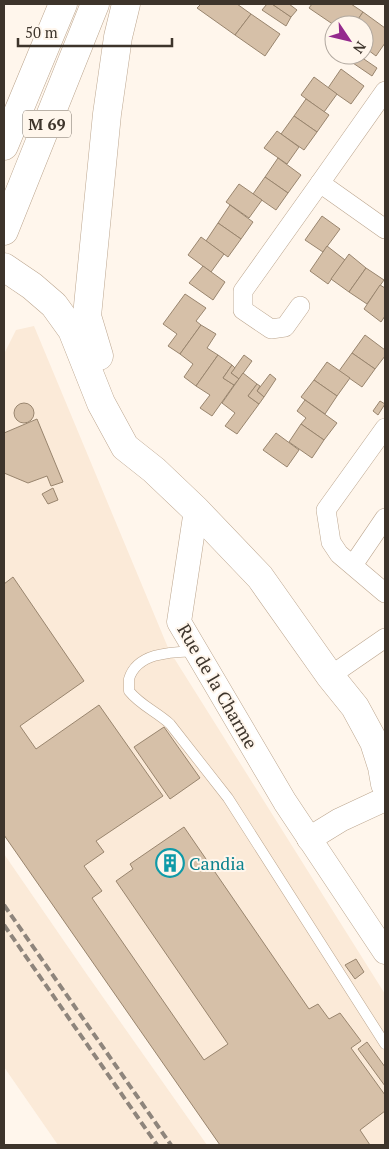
<svg xmlns="http://www.w3.org/2000/svg" width="389" height="1149" viewBox="0 0 389 1149" font-family="'PT Serif',serif">
	<rect width="100%" height="100%" fill="#fff6ec"/>
	<g fill="#fbead8">
		<polygon points="34,326 169,650 385,994 385,1145 220,1145 4,835 4,354 16,330"/>
		<polygon points="4,854 88,976 207,1145 58,1145 4,1067"/>
	</g>
	<g fill="#d6c0a8" stroke="#99856e">
		<polygon points="201,4 237,4 251,14 235,35 197,8"/>
		<polygon points="267,4 272,4 291,17 286,26 262,10"/>
		<polygon points="272,4 289,4 297,10 291,17"/>
		<polygon points="312,4 351,4 363,12 354,25 334,25 309,8"/>
		<polygon points="363,12 385,28 385,43 376,56 364,47 364,25 354,25"/>
		<polygon points="251,14 280,34 265,56 235,35"/>
		<polygon points="354,55 358,55 377,68 372,76 350,61"/>
		<polygon points="341,69 364,86 351,104 328,88"/>
		<polygon points="314,77 337,94 324,112 301,95"/>
		<polygon points="306,99 329,115 317,132 294,116"/>
		<polygon points="294,116 317,132 304,150 281,134"/>
		<polygon points="277,131 299,147 287,164 264,148"/>
		<polygon points="278,158 301,175 288,193 265,177"/>
		<polygon points="265,177 288,193 276,210 253,194"/>
		<polygon points="239,184 262,200 249,218 226,202"/>
		<polygon points="230,205 253,222 241,239 218,223"/>
		<polygon points="322,216 340,229 323,252 305,240"/>
		<polygon points="218,223 241,239 228,257 206,241"/>
		<polygon points="201,237 224,254 211,272 188,255"/>
		<polygon points="327,246 345,260 328,284 310,271"/>
		<polygon points="349,254 366,268 349,292 331,279"/>
		<polygon points="203,266 225,282 213,300 189,283"/>
		<polygon points="366,268 384,280 367,304 349,292"/>
		<polygon points="380,285 385,288 385,316 381,322 364,309"/>
		<polygon points="185,294 206,308 196,321 201,325 180,354 168,346 177,334 163,324"/>
		<polygon points="201,325 216,334 207,348 218,355 196,386 184,377 193,364 180,354"/>
		<polygon points="365,335 385,350 385,356 375,369 352,353"/>
		<polygon points="352,353 375,369 362,387 339,371"/>
		<polygon points="218,355 232,365 223,378 234,385 212,416 200,408 210,395 196,386"/>
		<polygon points="244,355 252,361 239,379 231,373"/>
		<polygon points="327,362 350,378 337,396 314,380"/>
		<polygon points="232,365 235,368 231,373 239,379 234,385 223,378"/>
		<polygon points="243,373 257,384 248,396 259,404 237,434 225,426 235,413 222,403"/>
		<polygon points="270,374 276,379 264,397 257,391"/>
		<polygon points="314,380 337,396 325,414 301,397"/>
		<polygon points="257,384 260,386 257,391 264,397 259,404 248,396"/>
		<polygon points="305,400 337,423 324,440 301,424 306,418 297,411"/>
		<polygon points="380,401 385,404 378,415 373,411"/>
		<circle cx="24" cy="413" r="10"/>
		<polygon points="37,419 63,482 51,486 47,476 28,483 4,473 4,433"/>
		<polygon points="301,424 324,440 312,458 289,442"/>
		<polygon points="276,433 299,450 287,467 263,450"/>
		<polygon points="53,488 58,500 48,504 42,494"/>
		<polygon points="13,577 84,681 20,726 36,749 99,705 163,796 96,841 104,852 84,866 102,891 92,898 204,1060 228,1044 116,881 133,869 130,864 184,827 309,1009 318,1004 329,1019 340,1013 361,1041 351,1048 385,1095 385,1111 360,1130 370,1145 220,1145 4,835 4,584"/>
		<polygon points="164,727 200,778 170,799 134,747"/>
		<polygon points="356,959 364,972 355,979 345,965"/>
		<polygon points="367,1042 385,1067 385,1086 358,1049"/>
	</g>
	<g fill="none" stroke-linecap="round" stroke-linejoin="round">
		<defs>
			<path id="service" d="M195 651C173 652 137 652 129 679 129 683 129 688 129 691 140 705 157 712 170 724L228 798 385 1044"/>
			<g id="minor">
				<polyline points="385,91 320,183 385,229"/>
				<polyline points="300,306 285,327 271,329 243,310 243,291 320,183"/>
				<polyline points="385,428 326,510 331,542 339,554 385,593"/>
				<polyline points="353,565 385,518"/>
				<polyline points="330,676 385,638"/>
			</g>
			<g id="tertiary">
				<polyline points="196,510 179,622 285,802 385,952"/>
				<polyline points="309,839 340,820 385,799"/>
			</g>
			<g id="secondary">
				<polyline points="4,267 32,286 54,305 72,330 101,403 125,447 154,470 196,510 260,577 330,676 355,707 374,742 382,767 385,784"/>
				<polyline points="99,356 87,316 107,114 118,37 126,4"/>
			</g>
			<g id="primary">
				<polyline points="4,146 63,4"/>
				<polyline points="4,231 95,4"/>
			</g>
		</defs>
		<use href="#service" stroke="#bca68f" stroke-width="11"/>
		<use href="#minor" stroke="#bca68f" stroke-width="20"/>
		<use href="#tertiary" stroke="#bca68f" stroke-width="25"/>
		<use href="#secondary" stroke="#bca68f" stroke-width="29"/>
		<use href="#primary" stroke="#bca68f" stroke-width="29"/>
		<use href="#service" stroke="#fff" stroke-width="10"/>
		<use href="#minor" stroke="#fff" stroke-width="19"/>
		<use href="#tertiary" stroke="#fff" stroke-width="24"/>
		<use href="#secondary" stroke="#fff" stroke-width="28"/>
		<use href="#primary" stroke="#fff" stroke-width="28"/>
		<g stroke="#8e857c" stroke-width="4" stroke-dasharray="8 4" stroke-linecap="butt">
			<polyline points="4,905 171,1145"/>
			<polyline points="4,925 157,1145"/>
		</g>
	</g>
	<defs>
		<symbol id="building-ring" viewBox="-11 -11 22 22"><circle r="9.5" fill="#fff6ec" stroke="#0f9aa8" stroke-width="1.5"/><path d="M-4-6H4V6H1V3H-1V6H-4ZM-2.5-4.3h1.7v1.8h-1.7ZM.8-4.3h1.7v1.8H.8ZM-2.5-1h1.7V.8h-1.7ZM.8-1h1.7V.8H.8Z" fill="#0f9aa8"/></symbol>
	</defs>
	<g fill-rule="evenodd">
		<use href="#building-ring" x="154" y="847" width="32" height="32"/>
	</g>
	<g text-anchor="middle" dominant-baseline="central" stroke-width="4" stroke-linejoin="round" paint-order="stroke">
		<rect fill="#fff6ec" stroke="#776e65" stroke-width="1" x="23" y="110.5" width="48" height="27" rx="4"/>
		<g font-size="16" font-weight="bold" fill="#3d342b">
			<text x="47" y="124">M 69</text>
		</g>
		<g font-size="18" fill="#3d342b" stroke="#fff6ec">
			<text transform="translate(218 686) rotate(60)">Rue de la Charme</text>
		</g>
		<g font-size="18" fill="#0d838f" stroke="#fff6ec" text-anchor="start">
			<text x="189" y="863">Candia</text>
		</g>
	</g>
	<rect width="389" height="1149" fill="none" stroke="#3d342b" stroke-width="10"/>
	<g transform="translate(349 40) rotate(125)"><circle r="24" fill="#fff6ec" stroke="#b1a89f"/>
	<path d="M0-4L9 19L0 12L-9 19Z" fill="#942a8d"/>
	<text y="-8" font-size="14" font-weight="bold" text-anchor="middle" fill="#3d342b">N</text>
	</g>
	<path d="M18 38v8h154v-8" fill="none" stroke="#3d342b" stroke-width="2.5"/>
	<text x="25" y="38" font-size="15" fill="#3d342b" stroke="#fff6ec" stroke-width="4" paint-order="stroke">50 m</text>
</svg>
